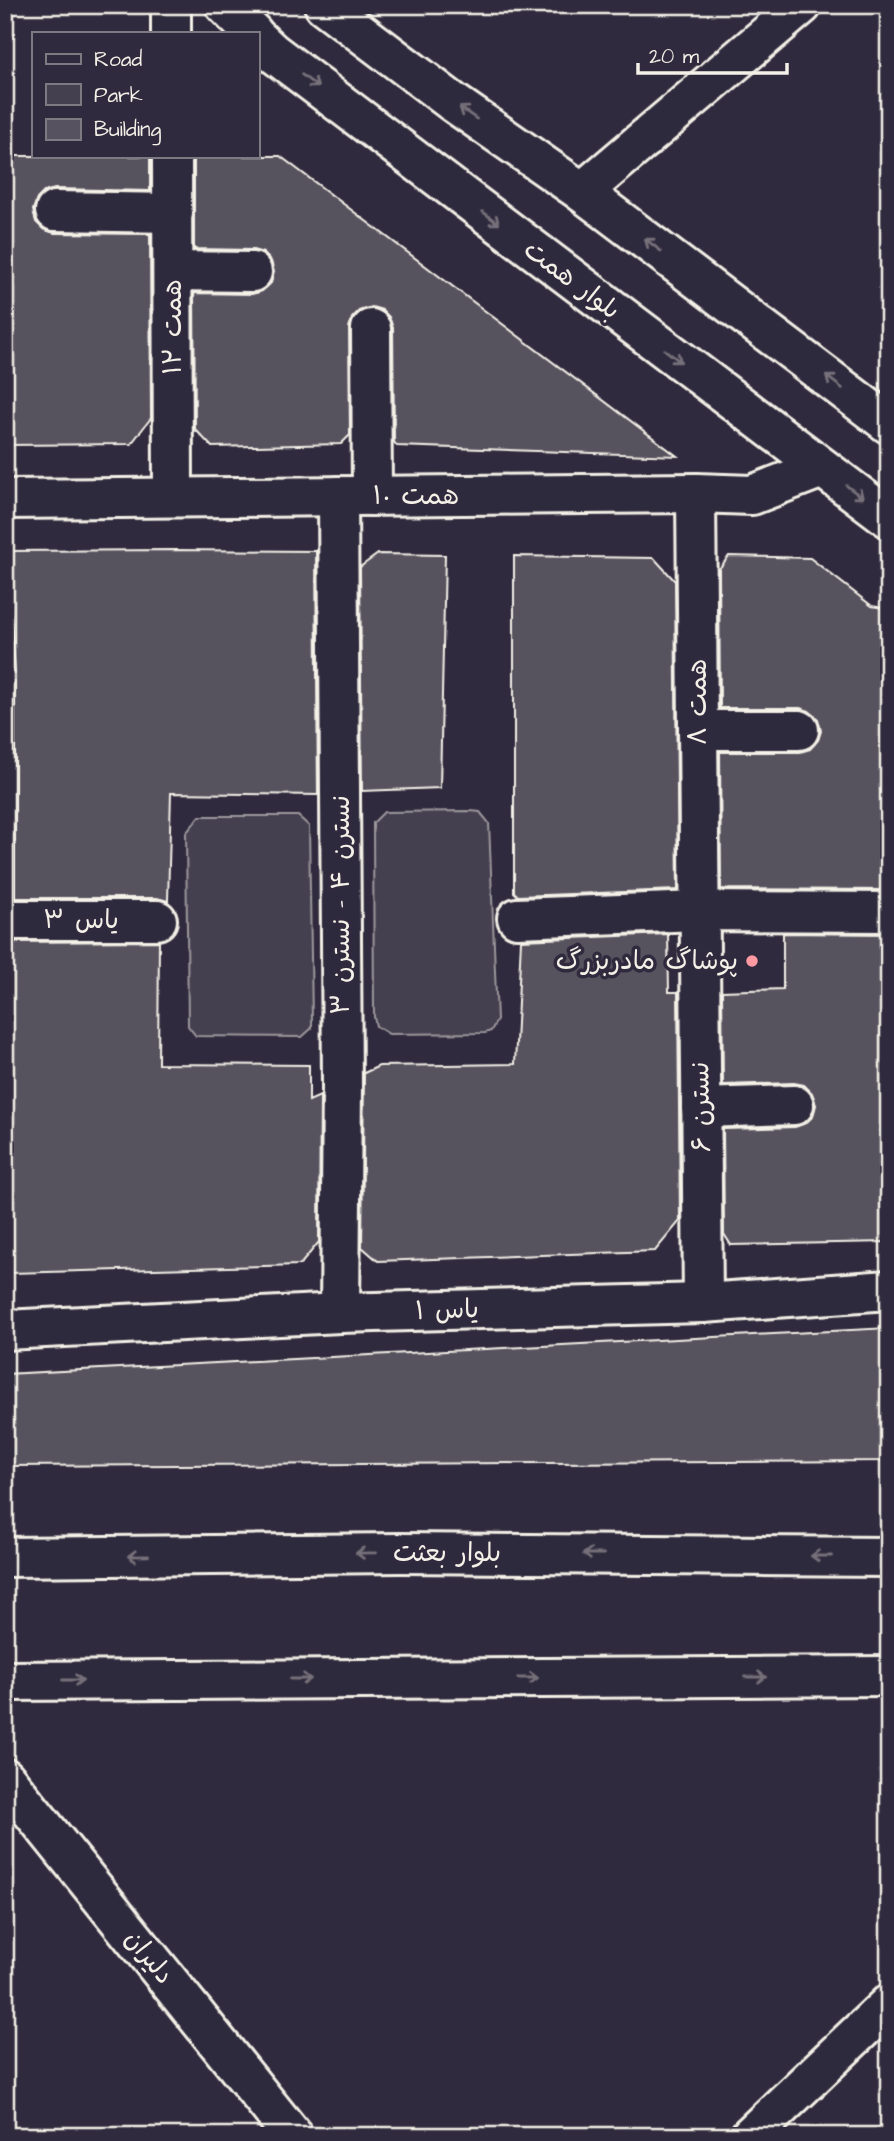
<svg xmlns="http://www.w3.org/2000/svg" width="894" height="2141" viewBox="0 0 894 2141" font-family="'Architects Daughter','Playpen Sans Arabic',sans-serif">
	<rect width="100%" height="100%" fill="#2f2a3d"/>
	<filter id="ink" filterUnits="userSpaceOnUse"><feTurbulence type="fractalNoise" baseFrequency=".0143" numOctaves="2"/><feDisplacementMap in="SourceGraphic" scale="14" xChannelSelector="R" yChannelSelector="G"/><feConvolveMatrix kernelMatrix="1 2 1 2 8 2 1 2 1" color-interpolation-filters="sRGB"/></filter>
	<g filter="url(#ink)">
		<g fill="#454050" stroke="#9c989c" stroke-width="2">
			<polygon points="471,811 480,812 489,823 497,1020 491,1031 485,1033 389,1034 376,1026 374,1017 373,823 384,812"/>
			<polygon points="200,816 298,816 309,826 312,1021 312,1028 302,1037 196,1036 188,1026 186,833"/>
		</g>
		<g fill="#56525f" stroke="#f4f1e8" stroke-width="2">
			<polygon points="5,156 150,156 150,191 55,189 44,192 37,199 33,210 36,222 43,229 54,233 150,234 151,418 131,444 5,445"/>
			<polygon points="194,156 280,156 677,456 397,446 394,442 393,328 389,317 382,310 372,307 359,311 352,318 349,328 350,435 341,444 212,447 195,429 194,293 252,294 262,291 271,283 274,272 271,261 263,253 253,250 194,249"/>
			<polygon points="175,550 316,551 318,795 171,793 168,901 157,898 15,898 15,671 7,551"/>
			<polygon points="378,554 445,555 440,788 362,791 360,567"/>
			<polygon points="514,556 654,558 675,581 678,890 518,896 514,892"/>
			<polygon points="729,556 810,558 872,606 889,609 889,890 721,889 720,752 800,752 810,749 818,740 821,731 818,719 809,711 800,708 720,708 719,569"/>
			<polygon points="783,933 889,934 889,1242 731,1245 724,1234 723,1129 795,1127 806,1123 813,1116 816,1105 812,1093 804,1085 794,1083 723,1085 722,991 783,989"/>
			<polygon points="668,934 669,992 678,992 680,1221 655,1251 378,1261 362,1247 364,1073 379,1066 515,1064 521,940"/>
			<polygon points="159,941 158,1064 309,1065 309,1101 320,1096 319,1242 300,1265 11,1273 8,942"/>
			<polygon points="889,1328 889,1461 5,1466 5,1374"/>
		</g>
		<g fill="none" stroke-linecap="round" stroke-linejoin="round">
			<defs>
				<g id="street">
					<polyline points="171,5 171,33"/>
					<polyline points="172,156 173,497"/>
					<polyline points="55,211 173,213"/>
					<polyline points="173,271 252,272"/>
					<polyline points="371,329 372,496"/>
					<polyline points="696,493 703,1303"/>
					<polyline points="338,496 342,1086 340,1313"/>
					<polyline points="5,499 696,493 752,495 822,468"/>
					<polyline points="698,730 799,730"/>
					<polyline points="517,918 699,911 889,912"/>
					<polyline points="5,920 157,920"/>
					<polyline points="701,1108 794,1105"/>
					<polyline points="5,1330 340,1313 703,1303 889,1290"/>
					<polyline points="5,1778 293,2136"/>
					<polyline points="750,2136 889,2004"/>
				</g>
				<g id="secondary">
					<polyline points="225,5 253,33"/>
					<polyline points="324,5 454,103 582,192 889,424"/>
					<polyline points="257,38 272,52 889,518"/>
					<polyline points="582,192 802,5"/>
					<polyline points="5,1557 401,1553 889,1557"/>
					<polyline points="5,1681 889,1676"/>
				</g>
			</defs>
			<use href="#street" stroke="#f4f1e8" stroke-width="44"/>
			<use href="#secondary" stroke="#f4f1e8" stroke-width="44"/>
			<use href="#street" stroke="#2f2a3d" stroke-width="38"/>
			<use href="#secondary" stroke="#2f2a3d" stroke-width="38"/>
		</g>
		<defs><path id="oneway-shaft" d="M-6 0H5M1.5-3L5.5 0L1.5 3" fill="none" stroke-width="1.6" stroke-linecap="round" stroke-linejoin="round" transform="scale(1.75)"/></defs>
		<g stroke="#747079">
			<use href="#oneway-shaft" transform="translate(310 81) rotate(37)"/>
			<use href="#oneway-shaft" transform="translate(468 113) rotate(-145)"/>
			<use href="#oneway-shaft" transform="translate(491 218) rotate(37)"/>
			<use href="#oneway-shaft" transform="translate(653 245) rotate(-143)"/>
			<use href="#oneway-shaft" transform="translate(673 356) rotate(37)"/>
			<use href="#oneway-shaft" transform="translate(834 382) rotate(-143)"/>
			<use href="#oneway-shaft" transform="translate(855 492) rotate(37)"/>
			<use href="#oneway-shaft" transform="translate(366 1553) rotate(179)"/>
			<use href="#oneway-shaft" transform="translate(593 1554) rotate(-180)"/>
			<use href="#oneway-shaft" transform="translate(138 1556) rotate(179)"/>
			<use href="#oneway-shaft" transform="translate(821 1556) rotate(-180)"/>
			<use href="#oneway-shaft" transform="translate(756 1677)"/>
			<use href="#oneway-shaft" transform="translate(528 1678)"/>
			<use href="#oneway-shaft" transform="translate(301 1679)"/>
			<use href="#oneway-shaft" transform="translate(73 1680)"/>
		</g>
	</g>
	<circle fill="#ff9aa2" stroke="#2f2a3d" stroke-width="2.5" cx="752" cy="961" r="7"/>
	<g text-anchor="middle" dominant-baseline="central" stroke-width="7" stroke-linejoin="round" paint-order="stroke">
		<g font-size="26" fill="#f4f1e8" stroke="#2f2a3d">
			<text transform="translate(572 280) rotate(37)">بلوار همت</text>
			<text transform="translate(173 327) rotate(-90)">همت ۱۲</text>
			<text x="416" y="496">همت ۱۰</text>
			<text transform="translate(698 702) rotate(-90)">همت ۸</text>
			<text transform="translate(341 905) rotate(-90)">نسترن ۴ - نسترن ۳</text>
			<text x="81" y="920">یاس ۳</text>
			<text transform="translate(701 1107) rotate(-91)">نسترن ۶</text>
			<text transform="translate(447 1310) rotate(-2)">یاس ۱</text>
			<text x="447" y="1553">بلوار بعثت</text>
			<text transform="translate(149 1957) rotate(51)">دلیران</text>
		</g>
		<g font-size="26" fill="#f4f1e8" stroke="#2f2a3d" text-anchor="end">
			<text x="738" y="961">پوشاگ مادربزرگ</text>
		</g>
	</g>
	<rect width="894" height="2141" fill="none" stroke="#2f2a3d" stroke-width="28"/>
	<rect x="14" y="14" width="866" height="2113" fill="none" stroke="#f4f1e8" stroke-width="2.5" filter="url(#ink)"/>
	<rect x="32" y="32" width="228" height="126" fill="#2f2a3d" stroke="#7e7a81" stroke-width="2"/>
	<rect x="46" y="54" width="35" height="10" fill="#2f2a3d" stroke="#7e7a81" stroke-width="2"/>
	<text x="94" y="66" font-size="21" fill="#f4f1e8">Road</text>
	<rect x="46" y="84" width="35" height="21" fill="#454050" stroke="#7e7a81" stroke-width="2"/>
	<text x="94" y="102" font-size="21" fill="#f4f1e8">Park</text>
	<rect x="46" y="119" width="35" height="21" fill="#56525f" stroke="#7e7a81" stroke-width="2"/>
	<text x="94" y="136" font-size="21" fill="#f4f1e8">Building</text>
	<path d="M638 63v10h149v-10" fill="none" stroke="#f4f1e8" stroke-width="3.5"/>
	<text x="649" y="63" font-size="21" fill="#f4f1e8" stroke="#2f2a3d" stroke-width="5" paint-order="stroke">20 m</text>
</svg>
